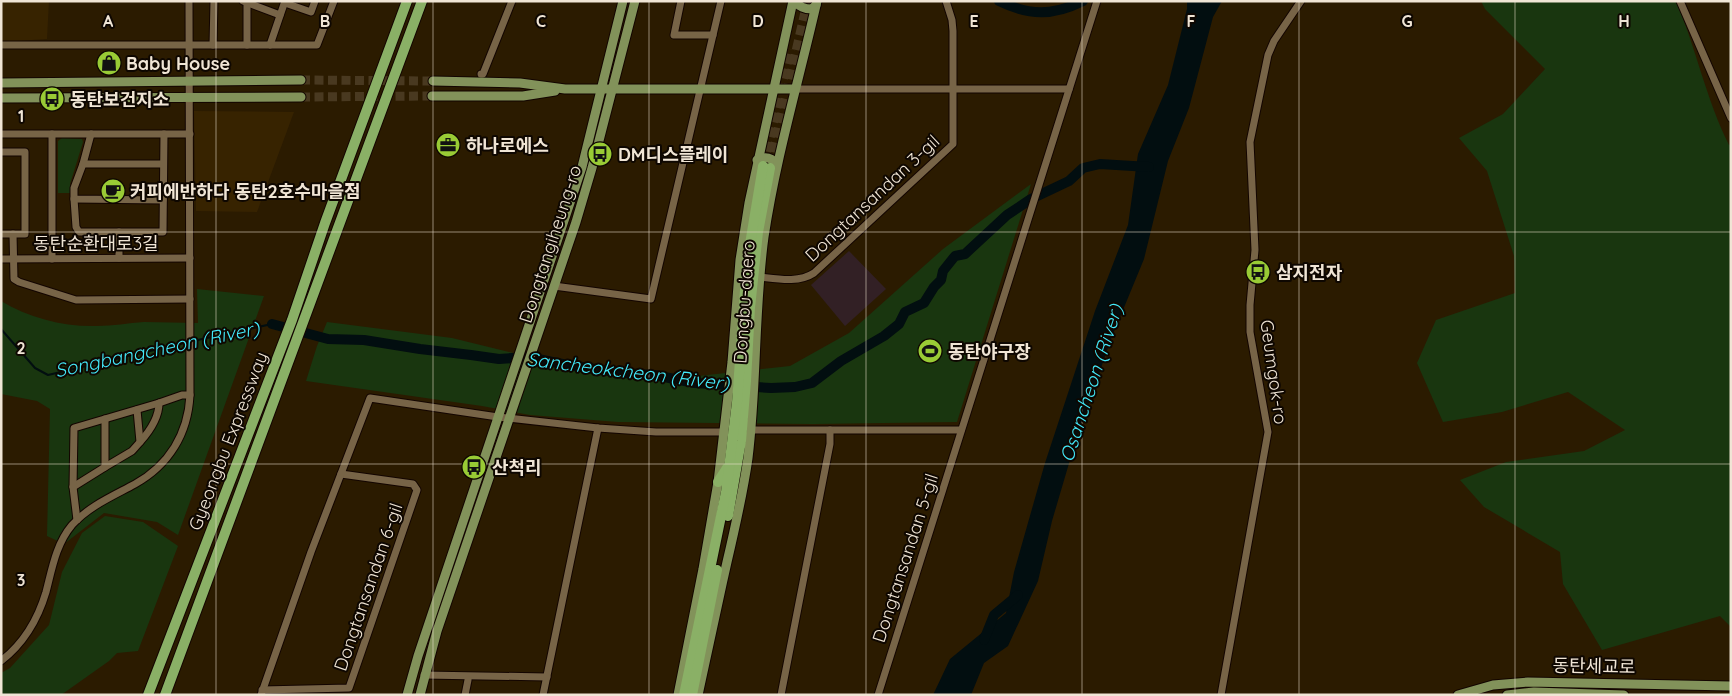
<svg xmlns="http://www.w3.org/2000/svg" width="1732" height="696" viewBox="0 0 1732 696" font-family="Quicksand,'Noto Sans KR',sans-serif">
	<rect width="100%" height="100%" fill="#2b1b00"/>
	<g fill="#372300">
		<polygon points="1,1 49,1 47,39 1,42"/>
		<polygon points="194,111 294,112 257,212 196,211"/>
	</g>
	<polygon fill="#322025" points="849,251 886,289 845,326 811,285"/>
	<g fill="#19360f">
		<path d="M1481 1H1676C1696 48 1706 99 1729 145L1731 144V627L1720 616 1602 650 1563 584 1560 552 1484 507 1460 480 1506 462 1584 451 1625 430 1568 392 1502 412 1443 422 1417 363 1436 320 1515 293 1514 256 1487 171 1459 138 1503 114 1545 69 1485 9Z"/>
		<polygon points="62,138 82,139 83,142 70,184 70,193 58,193 58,141"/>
		<polygon points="1031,184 957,422 813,424 618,422 530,415 482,406 306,381 317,346 327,322 452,338 538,359 671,379 790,366 849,333 943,249"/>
		<path d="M197 289 264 296 178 535 157 522 104 513 64 544 47 536 50 409 37 401 1 394V301C29 318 64 327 97 326 113 326 128 323 144 322 162 322 180 323 198 323Z"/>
		<polygon points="105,516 143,522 178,546 138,651 117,653 109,661 61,695 1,695 1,673 10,668 49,625 62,572 82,533"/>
	</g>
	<polygon fill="#020e10" points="1187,1 1222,1 1213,17 1189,108 1168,161 1144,259 1111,339 1075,443 1052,521 1038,581 1008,646 984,663 971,695 933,695 950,659 1006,613 1014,572 1045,463 1095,311 1128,225 1138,154 1168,85 1187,9"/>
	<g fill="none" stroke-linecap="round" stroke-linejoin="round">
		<g stroke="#020e10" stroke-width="2">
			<polyline points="1,329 35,368 48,375 188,342"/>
			<polyline points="193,341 272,324"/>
		</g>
		<g stroke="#020e10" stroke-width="10">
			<path d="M999 1C1030 16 1053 16 1083 1"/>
			<polyline points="272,324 328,339 364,340 420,349 471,355 499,359 528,357 567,365 623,373 654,375 695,383 771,388 795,387 812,383 841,361 884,336 899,324 905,312 924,303 934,287 941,280 943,271 955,256 965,254 1007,215 1031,199 1069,181 1083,168 1100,164 1149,167"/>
			<polyline points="984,640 994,615 1018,595"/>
		</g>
		<g stroke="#493920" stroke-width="9" stroke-dasharray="9 4.5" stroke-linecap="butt">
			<polyline points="301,80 433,81"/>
			<polyline points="301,97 432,96"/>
		</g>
		<g stroke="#493920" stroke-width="10" stroke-dasharray="10 5" stroke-linecap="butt">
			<polyline points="763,166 790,49"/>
			<polyline points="770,167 808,1"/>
		</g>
		<defs>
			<g id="minor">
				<polyline points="243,1 280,15"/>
				<polyline points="681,1 674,35 713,35"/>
				<polyline points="1680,1 1731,118"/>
				<polyline points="285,3 311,12 315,1"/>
				<polyline points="1,45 317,45 334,1"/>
				<polyline points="213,45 214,1"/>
				<polyline points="247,45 247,3"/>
				<polyline points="270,45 285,1"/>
				<polyline points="481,74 483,74 512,1"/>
				<polyline points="795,89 1069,89"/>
				<polyline points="1,134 52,134"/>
				<polyline points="1,152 25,152 25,234 1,234"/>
				<polyline points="83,164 91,134"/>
				<polyline points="163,164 83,164 74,188 74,199 163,200"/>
				<polyline points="74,199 76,227 79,232 119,232"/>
				<polyline points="13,234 14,279 19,282 76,300 190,299"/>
				<polyline points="119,258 119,232 163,232 164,134"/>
				<polyline points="1,259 190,258"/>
				<polyline points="52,259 52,134 190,134"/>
				<path d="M760 277C778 279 799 283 814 273L953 144V31L952 20 946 1"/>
				<polyline points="554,286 651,299 721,1"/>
				<polyline points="751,430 961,430"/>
				<path d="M140 442C149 432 159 418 159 403"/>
				<polyline points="105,467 132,451 140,442 137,410"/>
				<polyline points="73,487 105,467 105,419"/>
				<polyline points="77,520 73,487 74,428 159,403 182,395 190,395"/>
				<path d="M1 661C23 644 38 619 46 592 52 569 56 544 72 525 89 506 113 496 135 484 169 465 188 434 190 395L189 1"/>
				<polyline points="424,675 547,677"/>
				<polyline points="262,690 349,688 417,490 413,484 341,474"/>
				<polyline points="261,695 311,552 370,398 498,417 598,428 656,432 725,432"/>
				<polyline points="465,695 468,680"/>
				<polyline points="543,695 598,428"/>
				<polyline points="781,695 830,444 830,430"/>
				<polyline points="878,695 1097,1"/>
				<polyline points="1221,695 1268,432 1250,332 1250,305 1255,250 1250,142 1268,55 1274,41 1301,1"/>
			</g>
			<g id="major">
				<path d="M795 1C800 7 804 9 812 9L816 5"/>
				<polyline points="433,81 520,83 565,89 795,89"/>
				<polyline points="1,83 301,80"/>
				<polyline points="432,96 523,96 555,91"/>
				<polyline points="1,98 301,97"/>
				<path d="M757 160C765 156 771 157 777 164"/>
				<polyline points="407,695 418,656 582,167 623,1"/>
				<polyline points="420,695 437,631 576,222 592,168 635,1"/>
				<polyline points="678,695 703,569 718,482 732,362 740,260 749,203 793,1"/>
				<path d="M698 695C708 650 717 606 727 562 735 528 743 493 748 458 757 385 754 310 764 237 776 157 799 80 817 1"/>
				<polyline points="1458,695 1493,685 1528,682 1731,686"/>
				<polyline points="1507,695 1534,692 1624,695"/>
			</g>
			<g id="highway">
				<polyline points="718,482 727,468"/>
				<polyline points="728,516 741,441 746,381 750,308 758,232 770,168"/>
				<polyline points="148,695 292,320 325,223 407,1"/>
				<polyline points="165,695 422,1"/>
				<polyline points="684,695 726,492 737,402 747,262 763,166"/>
				<polyline points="692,695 717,570"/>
			</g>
		</defs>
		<use href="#minor" stroke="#130500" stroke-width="9"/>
		<use href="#major" stroke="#130500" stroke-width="11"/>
		<use href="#highway" stroke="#130500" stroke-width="12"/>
		<use href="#minor" stroke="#776447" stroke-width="7"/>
		<use href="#major" stroke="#82925a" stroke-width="9"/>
		<use href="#highway" stroke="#8ab066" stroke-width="10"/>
	</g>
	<path fill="none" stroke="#f0e5d5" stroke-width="1" stroke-opacity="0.55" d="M216 1V695M433 1V695M649 1V695M866 1V695M1082 1V695M1299 1V695M1515 1V695M1 232H1731M1 464H1731"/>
	<defs>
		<symbol id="shop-disc" viewBox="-11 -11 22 22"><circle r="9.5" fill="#99cb35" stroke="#0e0701"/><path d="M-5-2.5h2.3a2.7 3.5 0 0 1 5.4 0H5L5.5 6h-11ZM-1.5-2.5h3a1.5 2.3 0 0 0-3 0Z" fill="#111"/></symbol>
		<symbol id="bus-disc" viewBox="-11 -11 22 22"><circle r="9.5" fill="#99cb35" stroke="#0e0701"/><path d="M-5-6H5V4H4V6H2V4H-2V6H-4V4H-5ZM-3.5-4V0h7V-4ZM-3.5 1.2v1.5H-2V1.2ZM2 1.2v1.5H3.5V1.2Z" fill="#111"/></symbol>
		<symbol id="office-disc" viewBox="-11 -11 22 22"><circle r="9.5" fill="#99cb35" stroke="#0e0701"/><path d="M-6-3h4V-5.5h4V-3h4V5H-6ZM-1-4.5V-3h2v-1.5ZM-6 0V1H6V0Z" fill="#111"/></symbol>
		<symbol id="cafe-disc" viewBox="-11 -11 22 22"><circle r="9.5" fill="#99cb35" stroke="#0e0701"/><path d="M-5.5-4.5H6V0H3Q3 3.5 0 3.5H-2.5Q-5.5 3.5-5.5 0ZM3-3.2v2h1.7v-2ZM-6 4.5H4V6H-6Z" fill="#111"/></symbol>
		<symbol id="stadium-disc" viewBox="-11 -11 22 22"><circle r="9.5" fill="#99cb35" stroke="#0e0701"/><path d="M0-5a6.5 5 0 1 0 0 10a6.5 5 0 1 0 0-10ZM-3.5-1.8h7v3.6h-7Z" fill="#111"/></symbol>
	</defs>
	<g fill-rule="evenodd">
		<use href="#shop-disc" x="95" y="49" width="28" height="28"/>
		<use href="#bus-disc" x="38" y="85" width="28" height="28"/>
		<use href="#office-disc" x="434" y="131" width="28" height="28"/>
		<use href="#bus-disc" x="586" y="140" width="28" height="28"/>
		<use href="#cafe-disc" x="99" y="177" width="28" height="28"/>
		<use href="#bus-disc" x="1244" y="258" width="28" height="28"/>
		<use href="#stadium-disc" x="916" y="337" width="28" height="28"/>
		<use href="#bus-disc" x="460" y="453" width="28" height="28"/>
	</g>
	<g text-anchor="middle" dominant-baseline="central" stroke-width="4" stroke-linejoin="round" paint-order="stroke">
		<g font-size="18" font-weight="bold" fill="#f0e5d5" stroke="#0e0701" text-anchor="start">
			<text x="126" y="63">Baby House</text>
			<text x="70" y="99">동탄보건지소</text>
			<text x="466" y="145">하나로에스</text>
			<text x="618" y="154">DM디스플레이</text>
			<text x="130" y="191">커피에반하다 동탄2호수마을점</text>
			<text x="1276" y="272">삼지전자</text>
			<text x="948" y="351">동탄야구장</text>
			<text x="492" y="467">산척리</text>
		</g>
		<g font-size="18" fill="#f0e5d5" stroke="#0e0701">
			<text transform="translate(872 198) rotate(-43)">Dongtansandan 3-gil</text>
			<text x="96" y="243">동탄순환대로3길</text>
			<text transform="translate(550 244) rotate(-72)">Dongtangiheung-ro</text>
			<text transform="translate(744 302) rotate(-86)">Dongbu-daero</text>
			<text transform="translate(1274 372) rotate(82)">Geumgok-ro</text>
			<text transform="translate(228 441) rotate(-69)">Gyeongbu Expressway</text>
			<text transform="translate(905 558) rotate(-72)">Dongtansandan 5-gil</text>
			<text transform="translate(368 587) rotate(-71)">Dongtansandan 6-gil</text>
			<text transform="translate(1594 666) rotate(1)">동탄세교로</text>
		</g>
		<g font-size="19" font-style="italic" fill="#43e9f9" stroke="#0e0701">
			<text transform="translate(157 349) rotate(-12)">Songbangcheon (River)</text>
			<text transform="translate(628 371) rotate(7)">Sancheokcheon (River)</text>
			<text transform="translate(1091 383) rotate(-72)">Osancheon (River)</text>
		</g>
	</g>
	<g font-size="16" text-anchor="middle" font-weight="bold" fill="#f0e5d5" stroke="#0e0701" stroke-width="4" stroke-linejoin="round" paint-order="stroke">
		<text x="108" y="27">A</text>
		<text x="325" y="27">B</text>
		<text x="541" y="27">C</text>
		<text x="758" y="27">D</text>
		<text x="974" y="27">E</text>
		<text x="1191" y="27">F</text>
		<text x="1407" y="27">G</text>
		<text x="1624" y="27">H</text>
		<text x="21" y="122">1</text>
		<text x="21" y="354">2</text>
		<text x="21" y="586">3</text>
	</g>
	<rect width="1732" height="696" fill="none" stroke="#f0e5d5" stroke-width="5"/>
</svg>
